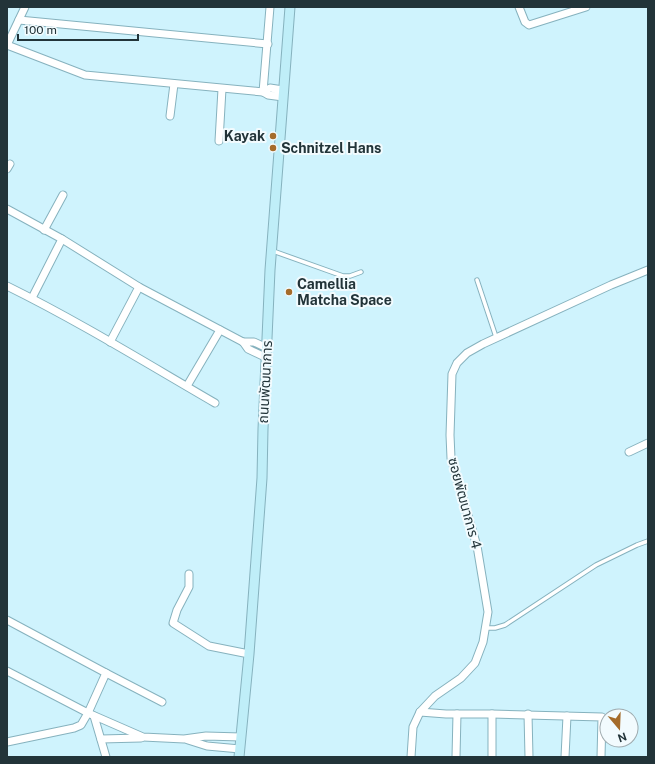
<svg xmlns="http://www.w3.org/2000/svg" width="655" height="764" viewBox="0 0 655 764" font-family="'Public Sans','Noto Sans Thai',sans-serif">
	<rect width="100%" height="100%" fill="#cff3fd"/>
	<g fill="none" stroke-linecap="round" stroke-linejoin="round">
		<defs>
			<g id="lane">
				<polyline points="273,251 343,276 350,276 361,272"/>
				<polyline points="477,280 496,337"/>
				<polyline points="485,628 495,628 505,625 596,565 637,545 648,541"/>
			</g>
			<g id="street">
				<polyline points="519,7 525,22 529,25 586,7"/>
				<polyline points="19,20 268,44"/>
				<polyline points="7,45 85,75 263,92 270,7"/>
				<polyline points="7,45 25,7"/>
				<polyline points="283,97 268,95 263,92 270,88 283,90"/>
				<polyline points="170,116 174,84"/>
				<polyline points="219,141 222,89"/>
				<polyline points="7,169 10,164"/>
				<polyline points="7,209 62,239 139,287 243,342"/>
				<polyline points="44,230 63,195"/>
				<path d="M7 286C78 321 146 363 215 403"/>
				<polyline points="32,298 62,239"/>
				<polyline points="110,342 139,287"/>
				<polyline points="267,358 248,349 243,342 254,342 267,348"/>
				<polyline points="187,386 220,330"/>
				<polyline points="629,452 648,443"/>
				<polyline points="189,574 189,587 177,610 173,623 209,646 249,654"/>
				<polyline points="7,620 106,673 88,713 81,725 74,728 7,742"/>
				<polyline points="7,671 88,713 143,737 184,739 206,736 241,737"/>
				<polyline points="106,673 162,702"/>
				<polyline points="420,712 446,714 492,714 492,757"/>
				<polyline points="492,714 602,717 601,757"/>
				<polyline points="528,714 529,757"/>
				<polyline points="94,716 106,757"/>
				<polyline points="101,739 141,738"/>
				<polyline points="188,740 207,746 240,749"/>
				<polyline points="411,757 413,727 420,712 435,696 461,678 475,663 483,642 488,612 477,546 451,458 450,435 452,374 457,363 467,353 483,344 611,285 648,270"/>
				<polyline points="456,757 457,714"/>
				<polyline points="565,757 567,716"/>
			</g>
			<polyline id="secondary" points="239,757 249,654 262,478 263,429 270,270 290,7"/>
		</defs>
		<use href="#lane" stroke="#86b2be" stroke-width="5.5"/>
		<use href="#street" stroke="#86b2be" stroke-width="9"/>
		<use href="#secondary" stroke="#86b2be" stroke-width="11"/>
		<use href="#lane" stroke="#fff" stroke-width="3.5"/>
		<use href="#street" stroke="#fff" stroke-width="7"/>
		<use href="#secondary" stroke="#bfeef8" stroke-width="9"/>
	</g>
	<g fill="#a56c2b" stroke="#f2fbfe" stroke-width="1.5">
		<circle cx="273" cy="136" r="4"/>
		<circle cx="273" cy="148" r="4"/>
		<circle cx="289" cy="292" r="4"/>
	</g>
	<g text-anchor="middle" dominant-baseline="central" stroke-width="4" stroke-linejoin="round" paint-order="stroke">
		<g font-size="14" font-weight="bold" fill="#223439" stroke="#f2fbfe" text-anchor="start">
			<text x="265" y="136" text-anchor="end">Kayak</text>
			<text x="281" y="148">Schnitzel Hans</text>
			<text x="297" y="284">Camellia<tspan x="297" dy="16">Matcha Space</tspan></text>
		</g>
		<g font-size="14" fill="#223439" stroke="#f2fbfe">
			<text transform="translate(265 382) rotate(-87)">ถนนพัฒนาการ</text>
			<text transform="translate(465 503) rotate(75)">ซอยพัฒนาการ 4</text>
		</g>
	</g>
	<rect width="655" height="764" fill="none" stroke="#223439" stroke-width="16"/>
	<g transform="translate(619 728) rotate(161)"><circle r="19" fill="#f2fbfe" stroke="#9fabaf"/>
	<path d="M0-3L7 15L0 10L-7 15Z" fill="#a56c2b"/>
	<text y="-6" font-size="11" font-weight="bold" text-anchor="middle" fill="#223439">N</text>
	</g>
	<path d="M18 34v6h120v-6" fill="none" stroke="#223439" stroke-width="2"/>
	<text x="24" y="34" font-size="12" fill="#223439" stroke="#f2fbfe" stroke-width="3" paint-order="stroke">100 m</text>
</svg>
